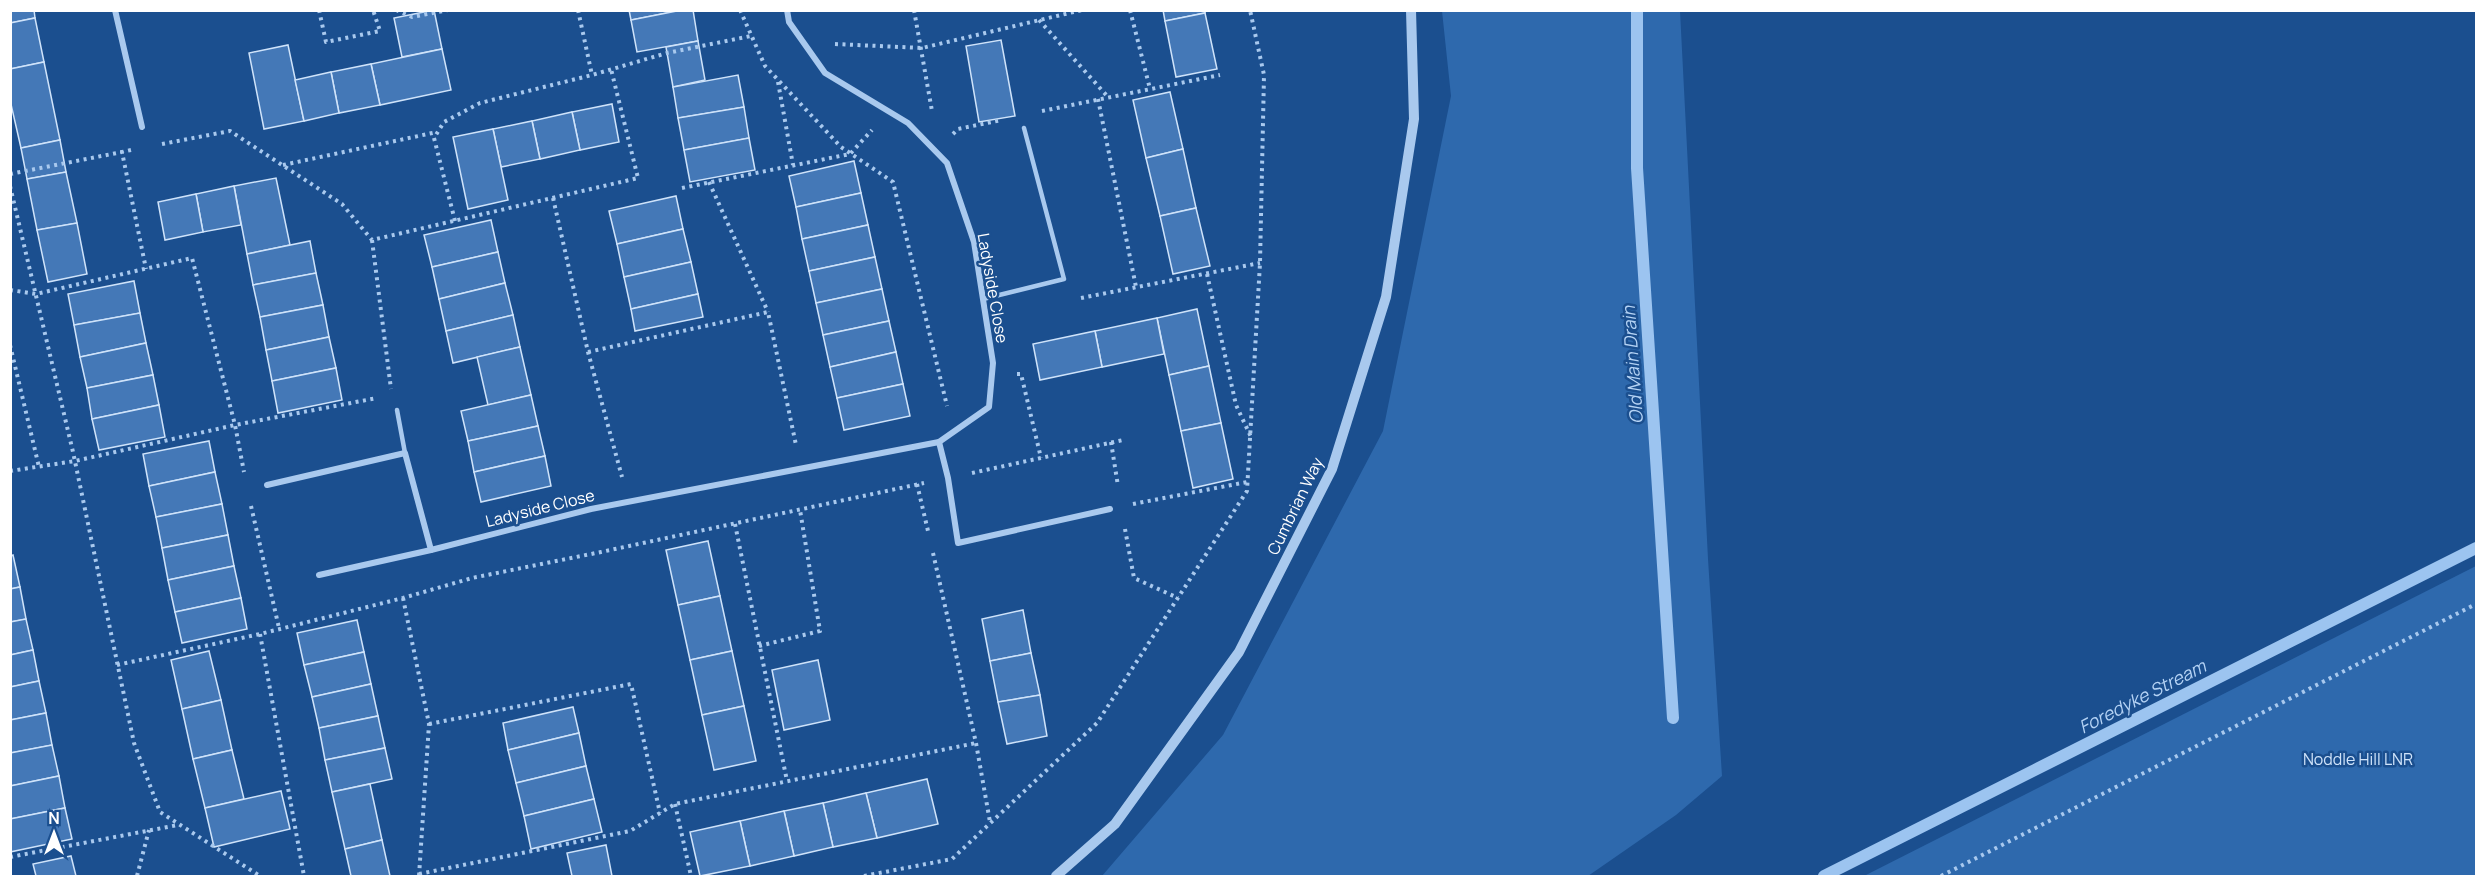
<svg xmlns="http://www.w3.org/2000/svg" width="2487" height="887" viewBox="0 0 2487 887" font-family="Manrope,sans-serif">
	<rect width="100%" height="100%" fill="#1b4f8f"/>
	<g fill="#2e69ad">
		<polygon points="1442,11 1680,11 1708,559 1722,776 1676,815 1588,876 1102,876 1223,735 1383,431 1451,96"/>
		<polygon points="2476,566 2476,876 1864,876"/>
	</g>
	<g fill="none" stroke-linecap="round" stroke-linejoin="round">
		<g stroke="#9cc4f0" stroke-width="12">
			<polyline points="1637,10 1637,168 1673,718"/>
			<polyline points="1824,876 2476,548"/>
		</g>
	</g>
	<g fill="#4478b7" stroke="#cfe3fa" stroke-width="1.5">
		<polygon points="10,10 34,10 35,18 10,23"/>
		<polygon points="434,10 442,49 402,57 394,18"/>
		<polygon points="629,10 682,10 631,20"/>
		<polygon points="682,10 693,10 698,41 637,52 631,20"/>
		<polygon points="1163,10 1204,10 1205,13 1165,21"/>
		<polygon points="1205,13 1217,69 1176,77 1165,21"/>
		<polygon points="35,18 44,62 10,69 10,23"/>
		<polygon points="1001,40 1015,116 979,122 966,46"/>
		<polygon points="698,41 705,80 673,87 666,47"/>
		<polygon points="288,45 304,121 264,129 249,53"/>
		<polygon points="442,49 451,90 380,105 371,64"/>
		<polygon points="44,62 60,140 21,148 10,100 10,69"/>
		<polygon points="371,64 380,105 339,113 331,72"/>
		<polygon points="331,72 339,113 304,121 295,80"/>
		<polygon points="738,75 744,107 678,118 673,87"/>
		<polygon points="1170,92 1183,149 1146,158 1133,100"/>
		<polygon points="612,104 619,142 580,150 572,112"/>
		<polygon points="744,107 749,138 684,150 678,118"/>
		<polygon points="572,112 580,150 540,159 532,121"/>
		<polygon points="532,121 540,159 501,167 493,129"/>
		<polygon points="493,129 508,200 468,209 453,137"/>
		<polygon points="749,138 755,170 690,182 684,150"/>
		<polygon points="60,140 66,172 27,179 21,148"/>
		<polygon points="1183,149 1196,208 1160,216 1146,158"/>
		<polygon points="854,161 861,193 796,207 789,176"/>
		<polygon points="66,172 77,223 37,230 27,179"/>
		<polygon points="276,178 290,245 247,254 234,186"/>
		<polygon points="234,186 241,225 203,232 196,194"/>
		<polygon points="861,193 868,225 802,239 796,207"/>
		<polygon points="196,194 203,232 165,240 158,202"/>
		<polygon points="676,196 683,229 617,244 609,211"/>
		<polygon points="1196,208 1210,266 1173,274 1160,216"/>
		<polygon points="491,220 498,252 432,267 424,235"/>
		<polygon points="77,223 87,274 48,282 37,230"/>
		<polygon points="868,225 875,257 809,271 802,239"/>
		<polygon points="683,229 691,262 624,277 617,244"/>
		<polygon points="310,241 316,273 253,285 247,254"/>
		<polygon points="498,252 505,283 439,299 432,267"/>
		<polygon points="875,257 882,289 816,303 809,271"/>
		<polygon points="691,262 698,294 631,309 624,277"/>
		<polygon points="316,273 323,305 260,317 253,285"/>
		<polygon points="134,281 140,313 74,325 68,294"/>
		<polygon points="505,283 513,315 446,331 439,299"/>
		<polygon points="882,289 889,321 823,335 816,303"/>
		<polygon points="698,294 703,317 635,331 631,309"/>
		<polygon points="323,305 329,337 266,350 260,317"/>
		<polygon points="1197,309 1209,366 1169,375 1157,318"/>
		<polygon points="140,313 146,343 80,357 74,325"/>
		<polygon points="513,315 520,347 453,363 446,331"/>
		<polygon points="1157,318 1164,354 1102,367 1095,331"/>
		<polygon points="889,321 896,352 830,367 823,335"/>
		<polygon points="1095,331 1102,367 1040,380 1033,344"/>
		<polygon points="329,337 336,368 272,381 266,350"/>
		<polygon points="146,343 153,375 87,388 80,357"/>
		<polygon points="520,347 531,395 488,405 477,357"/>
		<polygon points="896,352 903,384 837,398 830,367"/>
		<polygon points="1209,366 1221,423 1181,431 1169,375"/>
		<polygon points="336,368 342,400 278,413 272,381"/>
		<polygon points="153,375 159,405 92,419 87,388"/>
		<polygon points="903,384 910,416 844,430 837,398"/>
		<polygon points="531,395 538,426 468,441 461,411"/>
		<polygon points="159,405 165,437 99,450 92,419"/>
		<polygon points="1221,423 1233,479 1193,488 1181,431"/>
		<polygon points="538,426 545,456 474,472 468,441"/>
		<polygon points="209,441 215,472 149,486 143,454"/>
		<polygon points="545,456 551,486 481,502 474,472"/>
		<polygon points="215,472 222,504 156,517 149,486"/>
		<polygon points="222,504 228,535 162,548 156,517"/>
		<polygon points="228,535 234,566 168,580 162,548"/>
		<polygon points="708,541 720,596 678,605 666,550"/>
		<polygon points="13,555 20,587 10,589 10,556"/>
		<polygon points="234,566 241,598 175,612 168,580"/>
		<polygon points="20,587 26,619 10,622 10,589"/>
		<polygon points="720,596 732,651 690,660 678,605"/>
		<polygon points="241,598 247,629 182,643 175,612"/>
		<polygon points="1023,610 1031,653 990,661 982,619"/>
		<polygon points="26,619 33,650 10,655 10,622"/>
		<polygon points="357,620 364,652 304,665 297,633"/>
		<polygon points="33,650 39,681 10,687 10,655"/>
		<polygon points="209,651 221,700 182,709 171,660"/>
		<polygon points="732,651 744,706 702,715 690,660"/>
		<polygon points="364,652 371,684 312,697 304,665"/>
		<polygon points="1031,653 1040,695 998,702 990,661"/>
		<polygon points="818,660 830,720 784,730 772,670"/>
		<polygon points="39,681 46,713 10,720 10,687"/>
		<polygon points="371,684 378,716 319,728 312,697"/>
		<polygon points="1040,695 1047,736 1007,744 998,702"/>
		<polygon points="221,700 232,750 193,759 182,709"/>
		<polygon points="744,706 756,761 714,770 702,715"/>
		<polygon points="573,707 579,733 508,750 503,723"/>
		<polygon points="46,713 52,745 10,753 10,720"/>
		<polygon points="378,716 385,748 325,760 319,728"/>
		<polygon points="579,733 586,766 516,783 508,750"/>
		<polygon points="52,745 59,776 10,786 10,753"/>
		<polygon points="385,748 392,779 332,792 325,760"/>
		<polygon points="232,750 244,799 205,808 193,759"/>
		<polygon points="586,766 594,799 524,816 516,783"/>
		<polygon points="59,776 65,808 10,819 10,786"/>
		<polygon points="927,779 938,824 877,838 866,793"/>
		<polygon points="370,784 382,840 345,849 332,792"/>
		<polygon points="281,791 290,829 214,847 205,808"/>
		<polygon points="866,793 877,838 833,847 823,803"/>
		<polygon points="594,799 602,832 531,849 524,816"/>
		<polygon points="823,803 833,847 794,856 784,811"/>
		<polygon points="65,808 72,839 10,852 10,819"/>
		<polygon points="784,811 794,856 750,866 740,821"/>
		<polygon points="740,821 750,866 700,876 690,832"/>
		<polygon points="382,840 390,876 351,876 345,849"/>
		<polygon points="606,845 612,876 572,876 567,853"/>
		<polygon points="71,856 76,876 36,876 33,864"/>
	</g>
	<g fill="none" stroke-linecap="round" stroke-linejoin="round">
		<g stroke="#a9c9ee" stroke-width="4" stroke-dasharray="3 4.5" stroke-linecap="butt">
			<polyline points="319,10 326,42 380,31 373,10"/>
			<polyline points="396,10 412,17 448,10"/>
			<polyline points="578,10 592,75"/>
			<polyline points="740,10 765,66 841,147 893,182 947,406"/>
			<polyline points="914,10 932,111"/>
			<polyline points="1130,10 1150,89"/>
			<polyline points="1039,20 1108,97"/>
			<polyline points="835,44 922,48 1082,10"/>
			<polyline points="778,82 793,165"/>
			<polyline points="1098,99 1136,287"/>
			<polyline points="1042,111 1220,75"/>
			<polyline points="953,134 958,129 1002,120"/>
			<polyline points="162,144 230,131 342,204 372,240 638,178 611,69"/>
			<polyline points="131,150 122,152 146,269"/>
			<polyline points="283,165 437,132"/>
			<polyline points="10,174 122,152"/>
			<polyline points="709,182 768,312"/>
			<polyline points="10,186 73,452 134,743 160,812 260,876"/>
			<polyline points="682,188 850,154 872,130"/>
			<polyline points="553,198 588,352 622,477"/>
			<polyline points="455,221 434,138 444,122 480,103 592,75 667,53 751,36"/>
			<polyline points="372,240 391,389"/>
			<polyline points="1207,274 1236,405 1251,437"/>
			<polyline points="10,290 36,294 192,258 235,425 244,472"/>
			<polyline points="1081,298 1260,263"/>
			<polyline points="10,345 39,467"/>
			<polyline points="588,352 768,312 796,445"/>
			<polyline points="1017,374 1021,374 1041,458"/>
			<polyline points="1111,442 1118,486"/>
			<polyline points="10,471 75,461 235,425 377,398"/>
			<polyline points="972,473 1123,440"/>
			<polyline points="917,484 928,531"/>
			<polyline points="1133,504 1247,482"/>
			<polyline points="251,506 279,628"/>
			<polyline points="735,524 787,781"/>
			<polyline points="1125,529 1134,578 1178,598"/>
			<polyline points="933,553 976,743 990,822"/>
			<polyline points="403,598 429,724 419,876"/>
			<polyline points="260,634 304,876"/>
			<polyline points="759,646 820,631 800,510"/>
			<polyline points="117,665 260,634 403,598 472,578 601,552 924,483"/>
			<polyline points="429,724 631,684 660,813"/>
			<polyline points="675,804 691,876"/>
			<polyline points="10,857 178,825"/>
			<polyline points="419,874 630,831 675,804 976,743"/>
			<polyline points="137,876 149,830"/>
			<polyline points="864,876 952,859 1097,723 1247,491 1260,263 1264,75 1250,10"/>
			<polyline points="1941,876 2476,604"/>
		</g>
		<g stroke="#a9c9ee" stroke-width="4.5">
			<polyline points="983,299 1064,279 1024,128"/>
			<polyline points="397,410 405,453"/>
		</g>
		<g stroke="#a9c9ee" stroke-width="6">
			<polyline points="115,10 142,127"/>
			<polyline points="939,442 948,478 958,543 1110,509"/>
			<polyline points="267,485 405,453 431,550"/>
			<polyline points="319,575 431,550 591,509 939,442 989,407 993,363 974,242 947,163 908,123 825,73 789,22 787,10"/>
		</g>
		<polyline stroke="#a9c9ee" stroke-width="10" points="1056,876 1115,824 1239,652 1332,469 1386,297 1414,119 1411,10"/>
	</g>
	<g text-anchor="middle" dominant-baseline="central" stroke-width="5" stroke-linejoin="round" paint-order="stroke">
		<g font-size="16" fill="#fff" stroke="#1b4f8f">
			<text transform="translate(993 288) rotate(80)">Ladyside Close</text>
			<text transform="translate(1295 506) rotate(-64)">Cumbrian Way</text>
			<text transform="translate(540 508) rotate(-14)">Ladyside Close</text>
		</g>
		<g font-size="16" fill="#cfe3fa" stroke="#1b4f8f">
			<text x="2358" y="759">Noddle Hill LNR</text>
		</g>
		<g font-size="18" font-style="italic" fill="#b5d3f5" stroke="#1b4f8f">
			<text transform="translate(1632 365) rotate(-94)">Old Main Drain</text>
			<text transform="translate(2142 696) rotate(-27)">Foredyke Stream</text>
		</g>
	</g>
	<rect width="2487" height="887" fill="none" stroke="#ffffff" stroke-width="24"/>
	<g transform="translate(54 833)" stroke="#1b4f8f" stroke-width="4.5" paint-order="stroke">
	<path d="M0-4.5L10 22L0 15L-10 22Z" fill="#ffffff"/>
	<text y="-9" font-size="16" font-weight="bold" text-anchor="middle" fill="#ffffff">N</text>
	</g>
</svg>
